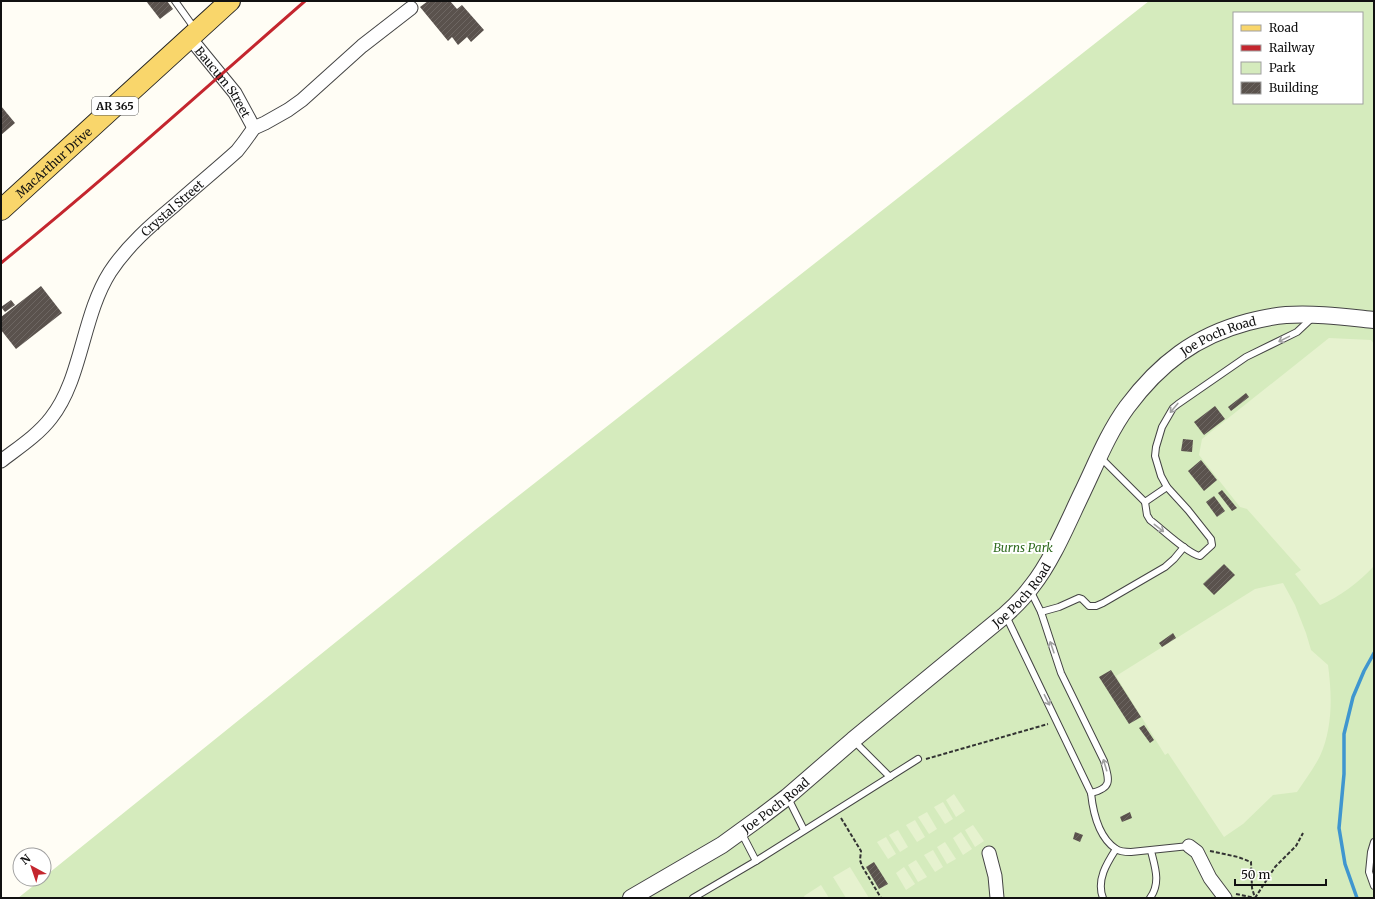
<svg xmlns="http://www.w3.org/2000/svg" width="1375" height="899" viewBox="0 0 1375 899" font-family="Merriweather,serif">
	<defs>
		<pattern id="building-hatch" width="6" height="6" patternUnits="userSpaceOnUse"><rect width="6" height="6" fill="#5a524d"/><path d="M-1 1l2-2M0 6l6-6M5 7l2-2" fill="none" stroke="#6d6662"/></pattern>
	</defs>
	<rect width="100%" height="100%" fill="#fffdf5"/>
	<path fill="#d5ebbd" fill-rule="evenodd" d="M1149 1H1374V898H18L42 879H44V877L475 530ZM1234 13H1362V103H1234Z"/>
	<g fill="#e6f2cf">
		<path d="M1329 338 1371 340 1374 344V566C1359 582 1340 597 1320 605L1295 574 1301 570 1247 509 1240 507 1199 455 1202 439Z"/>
		<path d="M1283 583 1295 605 1306 633 1311 650 1328 665C1332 695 1333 727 1320 756 1314 768 1305 780 1297 792L1273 795 1243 824 1224 837 1168 753 1165 755 1116 676 1255 589Z"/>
		<polygon points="954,794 965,811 956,817 946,800"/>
		<polygon points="943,802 953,819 945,824 934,807"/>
		<polygon points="927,812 937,829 929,834 918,817"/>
		<polygon points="915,820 925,837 917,842 906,825"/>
		<polygon points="973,825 984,841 975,847 965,830"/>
		<polygon points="898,830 908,847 900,852 889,835"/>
		<polygon points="961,832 972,849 963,855 953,838"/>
		<polygon points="886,837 896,854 888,859 877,842"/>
		<polygon points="945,842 956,859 947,864 937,847"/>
		<polygon points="933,850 943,867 935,872 924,855"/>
		<polygon points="916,860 927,877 918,882 908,865"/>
		<polygon points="850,867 869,898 846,898 833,877"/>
		<polygon points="904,867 915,884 906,890 896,873"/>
		<polygon points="821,885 829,898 805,898 804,896"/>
	</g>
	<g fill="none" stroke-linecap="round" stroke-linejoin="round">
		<polyline stroke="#3f96cf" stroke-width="3.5" points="1357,898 1345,864 1339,828 1344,774 1344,734 1353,697 1364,671 1374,653"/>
	</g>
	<g fill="url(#building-hatch)">
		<polygon points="146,1 167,1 173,9 160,19"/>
		<polygon points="428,1 450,1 457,9 462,5 484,30 471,42 467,37 458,45 452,37 448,41 420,7"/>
		<polygon points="1,106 15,123 1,135"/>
		<polygon points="41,286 62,313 16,349 1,330 1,317"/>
		<polygon points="11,300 15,305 5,312 1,307"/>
		<polygon points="1246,393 1249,397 1231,411 1228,407"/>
		<polygon points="1215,406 1225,419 1204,435 1194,422"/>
		<polygon points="1183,439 1193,440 1192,452 1181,451"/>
		<polygon points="1201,460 1217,480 1204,491 1188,471"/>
		<polygon points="1222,490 1237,508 1232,511 1218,493"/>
		<polygon points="1214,496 1225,511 1217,517 1206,502"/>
		<polygon points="1224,564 1235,575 1214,595 1203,584"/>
		<polygon points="1173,633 1176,638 1162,647 1159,643"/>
		<polygon points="1111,670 1141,717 1129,724 1099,677"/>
		<polygon points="1144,725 1154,740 1150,743 1139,728"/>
		<polygon points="1130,812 1132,818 1122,822 1120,817"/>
		<polygon points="1075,832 1083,835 1080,842 1073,839"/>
		<polygon points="874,862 888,884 879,889 866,867"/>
	</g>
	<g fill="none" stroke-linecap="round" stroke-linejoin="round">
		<defs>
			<g id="service">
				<polyline points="175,1 195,29"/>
				<polyline points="1100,457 1145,502 1167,487"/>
				<path d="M1145 502 1147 515 1150 520C1161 528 1188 554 1200 556L1212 545 1211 539 1188 510 1167 487 1161 476 1155 456 1156 447 1162 427 1173 408 1178 404 1246 357 1297 332 1313 317"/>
				<path d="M1030 590 1041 612 1061 673 1104 761C1109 780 1113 788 1091 793"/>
				<polyline points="1041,612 1059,607 1079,598 1082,599 1089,606 1096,606 1103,603 1165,567 1174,559 1184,547"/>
				<path d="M1006 616 1091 793C1093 812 1098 837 1116 849 1120 852 1126 852 1131 852L1189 846"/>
				<polyline points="854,741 890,777"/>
				<polyline points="788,798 804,830"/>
				<polyline points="741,832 756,861"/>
				<polyline points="1374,842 1371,852 1369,872 1374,886"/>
				<polyline points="693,898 756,861 918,759"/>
				<path d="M1103 898C1096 880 1107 863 1116 849"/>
				<path d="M1150 898C1161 883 1155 867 1151 851"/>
			</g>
			<g id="minor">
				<path id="s1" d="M190 38 235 93 254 128"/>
				<path id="s2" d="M1 461C18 448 38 435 51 418 82 379 82 316 110 272 127 246 151 225 175 205 195 187 216 170 237 151L244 142 254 128 265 123 288 110 302 100 362 46 411 8"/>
				<polyline points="1189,846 1197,852 1210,878 1225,898"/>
				<polyline points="989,853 995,876 997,898"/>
			</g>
			<g id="tertiary">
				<path id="s3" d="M631 898 722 845 762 816 787 797 853 740 1005 615C1015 606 1024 597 1032 586 1052 561 1068 522 1082 493 1096 464 1108 433 1127 407 1159 364 1195 336 1248 322 1260 319 1273 316 1286 315 1315 313 1345 317 1374 320"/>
			</g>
			<g id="primary">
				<path id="s4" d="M1 210 230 1"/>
			</g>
		</defs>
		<use href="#service" stroke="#444" stroke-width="8"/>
		<use href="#minor" stroke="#444" stroke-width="15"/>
		<use href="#tertiary" stroke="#444" stroke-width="18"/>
		<use href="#primary" stroke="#222" stroke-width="22"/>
		<g stroke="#333" stroke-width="2" stroke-dasharray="4 2" stroke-linecap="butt">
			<polyline points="926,759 1048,724"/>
			<polyline points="841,818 861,851 860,860 862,866 881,898"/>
			<polyline points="1210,851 1238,857 1251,862 1252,888 1255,898"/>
			<polyline points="1236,894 1255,898"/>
			<polyline points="1255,898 1275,867 1296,846 1303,833"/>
		</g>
		<use href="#service" stroke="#fff" stroke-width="6"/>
		<use href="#minor" stroke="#fff" stroke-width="13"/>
		<use href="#tertiary" stroke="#fff" stroke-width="16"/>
		<use href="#primary" stroke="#f9d66b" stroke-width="20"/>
		<path stroke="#c4262e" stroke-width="3" d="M1 263C105 179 204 89 305 1"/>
	</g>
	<defs><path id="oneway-shaft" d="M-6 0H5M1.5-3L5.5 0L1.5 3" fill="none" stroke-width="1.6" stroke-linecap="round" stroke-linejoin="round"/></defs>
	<g stroke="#a0a0a0">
		<use href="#oneway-shaft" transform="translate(1284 339) rotate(154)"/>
		<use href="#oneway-shaft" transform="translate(1174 408) rotate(130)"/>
		<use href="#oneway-shaft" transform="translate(1159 528) rotate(38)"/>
		<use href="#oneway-shaft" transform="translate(1052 647) rotate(-109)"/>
		<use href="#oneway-shaft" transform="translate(1047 700) rotate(63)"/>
		<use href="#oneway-shaft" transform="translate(1105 765) rotate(-107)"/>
	</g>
	<g text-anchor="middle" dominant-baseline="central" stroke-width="4" stroke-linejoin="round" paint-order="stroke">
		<rect fill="#fff" stroke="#585858" stroke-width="1" x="92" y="97" width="46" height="18" rx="3"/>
		<g font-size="11" font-weight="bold" fill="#111">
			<text x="115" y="106">AR 365</text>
		</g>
		<g font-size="12" fill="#111" stroke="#fff">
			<text stroke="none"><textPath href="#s1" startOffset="55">Baucum Street</textPath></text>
			<text stroke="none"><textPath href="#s4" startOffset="71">MacArthur Drive</textPath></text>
			<text stroke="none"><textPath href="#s2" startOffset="314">Crystal Street</textPath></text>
			<text stroke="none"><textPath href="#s3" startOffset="831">Joe Poch Road</textPath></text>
			<text stroke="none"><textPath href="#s3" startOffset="496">Joe Poch Road</textPath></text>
			<text stroke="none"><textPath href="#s3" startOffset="172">Joe Poch Road</textPath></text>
		</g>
		<g font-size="12" font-style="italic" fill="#2f6b1f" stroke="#fff">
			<text x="1023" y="547">Burns Park</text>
		</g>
	</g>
	<rect width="1375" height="899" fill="none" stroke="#111111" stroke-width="4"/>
	<rect x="1233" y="12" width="130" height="92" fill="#ffffff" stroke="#a0a0a0"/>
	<rect x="1241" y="25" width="20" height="6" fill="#f9d66b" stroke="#a0a0a0"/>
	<text x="1269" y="32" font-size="12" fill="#111111">Road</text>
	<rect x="1241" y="45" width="20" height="6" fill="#c4262e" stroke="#a0a0a0"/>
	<text x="1269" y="52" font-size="12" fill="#111111">Railway</text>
	<rect x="1241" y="62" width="20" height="12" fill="#d5ebbd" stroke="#a0a0a0"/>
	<text x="1269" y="72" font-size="12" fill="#111111">Park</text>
	<rect x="1241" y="82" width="20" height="12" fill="url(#building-hatch)" stroke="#a0a0a0"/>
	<text x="1269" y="92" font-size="12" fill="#111111">Building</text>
	<g transform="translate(32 867) rotate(320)"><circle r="19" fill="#ffffff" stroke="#a0a0a0"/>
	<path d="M0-3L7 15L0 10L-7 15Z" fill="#c4262e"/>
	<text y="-6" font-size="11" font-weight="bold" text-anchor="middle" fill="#111111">N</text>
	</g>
	<path d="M1235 879v6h91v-6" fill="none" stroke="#111111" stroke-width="2"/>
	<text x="1241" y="879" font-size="12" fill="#111111" stroke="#ffffff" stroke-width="3" paint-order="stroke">50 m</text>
</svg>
